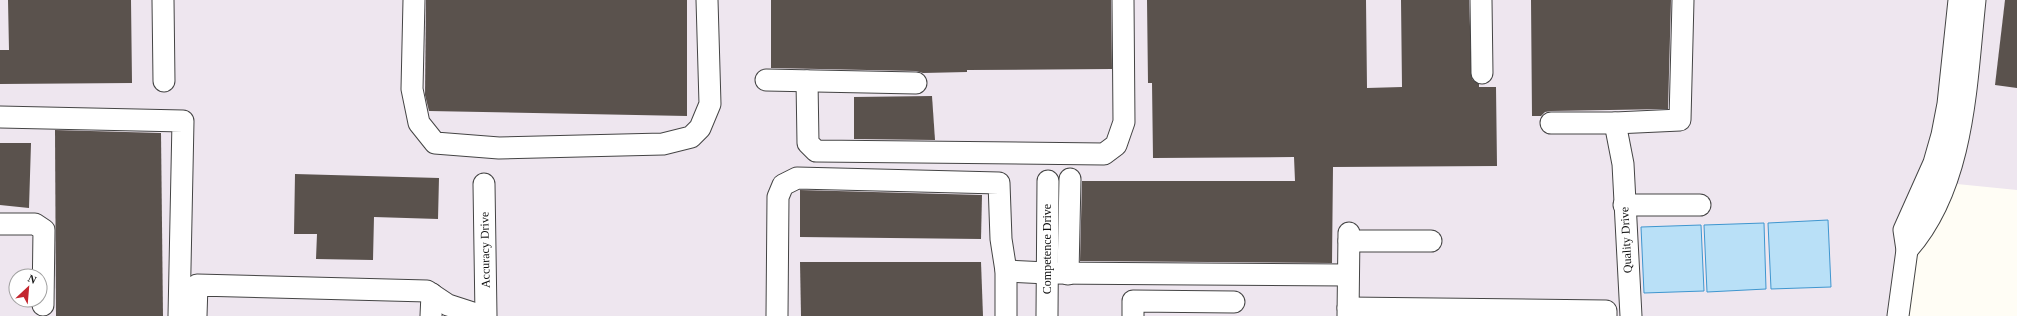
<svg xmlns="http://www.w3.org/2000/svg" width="2017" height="316" viewBox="0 0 2017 316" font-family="Georgia,serif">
	<rect width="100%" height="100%" fill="#fffdf5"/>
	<path fill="#eee6ef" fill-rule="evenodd" d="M0 0H2017V190L1957 184 1915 233 1906 316H0ZM16 276H40V300H16Z"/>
	<g fill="#b9e0f7" stroke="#3f96cf">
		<polygon points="1828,220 1831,287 1771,289 1768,223"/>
		<polygon points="1764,223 1766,289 1707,292 1704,225"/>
		<polygon points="1701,225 1704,291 1644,293 1641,227"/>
	</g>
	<g fill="#5a524d">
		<polygon points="8,0 131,0 132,83 0,84 0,50 9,50"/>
		<polygon points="426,0 687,0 687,116 429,111 425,95"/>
		<polygon points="771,0 1111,0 1112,69 967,70 967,72 923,73 916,71 771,68"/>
		<polygon points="1147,0 1366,0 1367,88 1402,87 1401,0 1469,0 1472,79 1479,84 1479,87 1496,87 1497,166 1333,167 1332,263 1080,261 1082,181 1295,181 1294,157 1153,158 1152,83 1148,83"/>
		<polygon points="1531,0 1671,0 1668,109 1551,111 1545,112 1541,116 1532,116"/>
		<polygon points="2005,0 2017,0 2017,88 1995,85"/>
		<polygon points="932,96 935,140 854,139 854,97"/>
		<polygon points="55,130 161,133 163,316 56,316"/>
		<polygon points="0,143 31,143 29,208 0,205"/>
		<polygon points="295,174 439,178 438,219 374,217 373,260 316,259 317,234 294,234"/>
		<polygon points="800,190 982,195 981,239 800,237"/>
		<polygon points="800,262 981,262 983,316 801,316"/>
	</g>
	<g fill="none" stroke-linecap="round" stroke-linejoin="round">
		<defs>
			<g id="minor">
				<polyline points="163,0 164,81"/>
				<polyline points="414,0 412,89 419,123 435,143 499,148 663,144 691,137 700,128 710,104 707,0"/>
				<polyline points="1481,0 1482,73"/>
				<polyline points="766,80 916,83"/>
				<polyline points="807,81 808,143 816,151 1104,154 1116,145 1124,122 1123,0"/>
				<polyline points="0,117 183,121 179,316"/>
				<polyline points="1551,123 1615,123 1680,120 1683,0"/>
				<polyline points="1615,123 1623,164 1631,316"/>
				<polyline points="484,184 486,316"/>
				<polyline points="1624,205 1700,205"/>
				<polyline points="0,224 35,224 44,230 43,305"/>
				<polyline points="1349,241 1431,241"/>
				<path d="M1907 250C1965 185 1966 83 1975 0"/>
				<polyline points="1006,271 1047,273 1348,275"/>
				<polyline points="1068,274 1070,179"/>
				<polyline points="1348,308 1606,311 1606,316"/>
				<polyline points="196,316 197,285 427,291 448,305 482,316"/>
				<polyline points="431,316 432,294"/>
				<polyline points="777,316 778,197 783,185 797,178 999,183 1001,239 1006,271 1006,316"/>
				<polyline points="1047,316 1048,181"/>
				<polyline points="1133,316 1133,301 1234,302"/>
				<polyline points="1348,316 1349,233"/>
				<polyline points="1898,316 1907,250 1904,230 1934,163 1942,135 1948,104 1959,0"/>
			</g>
		</defs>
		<use href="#minor" stroke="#444" stroke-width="23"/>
		<use href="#minor" stroke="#fff" stroke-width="21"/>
	</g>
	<g text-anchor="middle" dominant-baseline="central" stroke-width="4" stroke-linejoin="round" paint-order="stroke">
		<g font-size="12" fill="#111" stroke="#fff">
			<text transform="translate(1626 240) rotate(-93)">Quality Drive</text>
			<text transform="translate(1047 249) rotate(-90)">Competence Drive</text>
			<text transform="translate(485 250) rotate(-91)">Accuracy Drive</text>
		</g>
	</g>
	<g transform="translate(28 288) rotate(26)"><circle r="19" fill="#ffffff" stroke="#a0a0a0"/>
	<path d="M0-3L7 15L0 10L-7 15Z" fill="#c4262e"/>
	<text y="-6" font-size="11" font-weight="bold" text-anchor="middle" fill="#111111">N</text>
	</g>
</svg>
